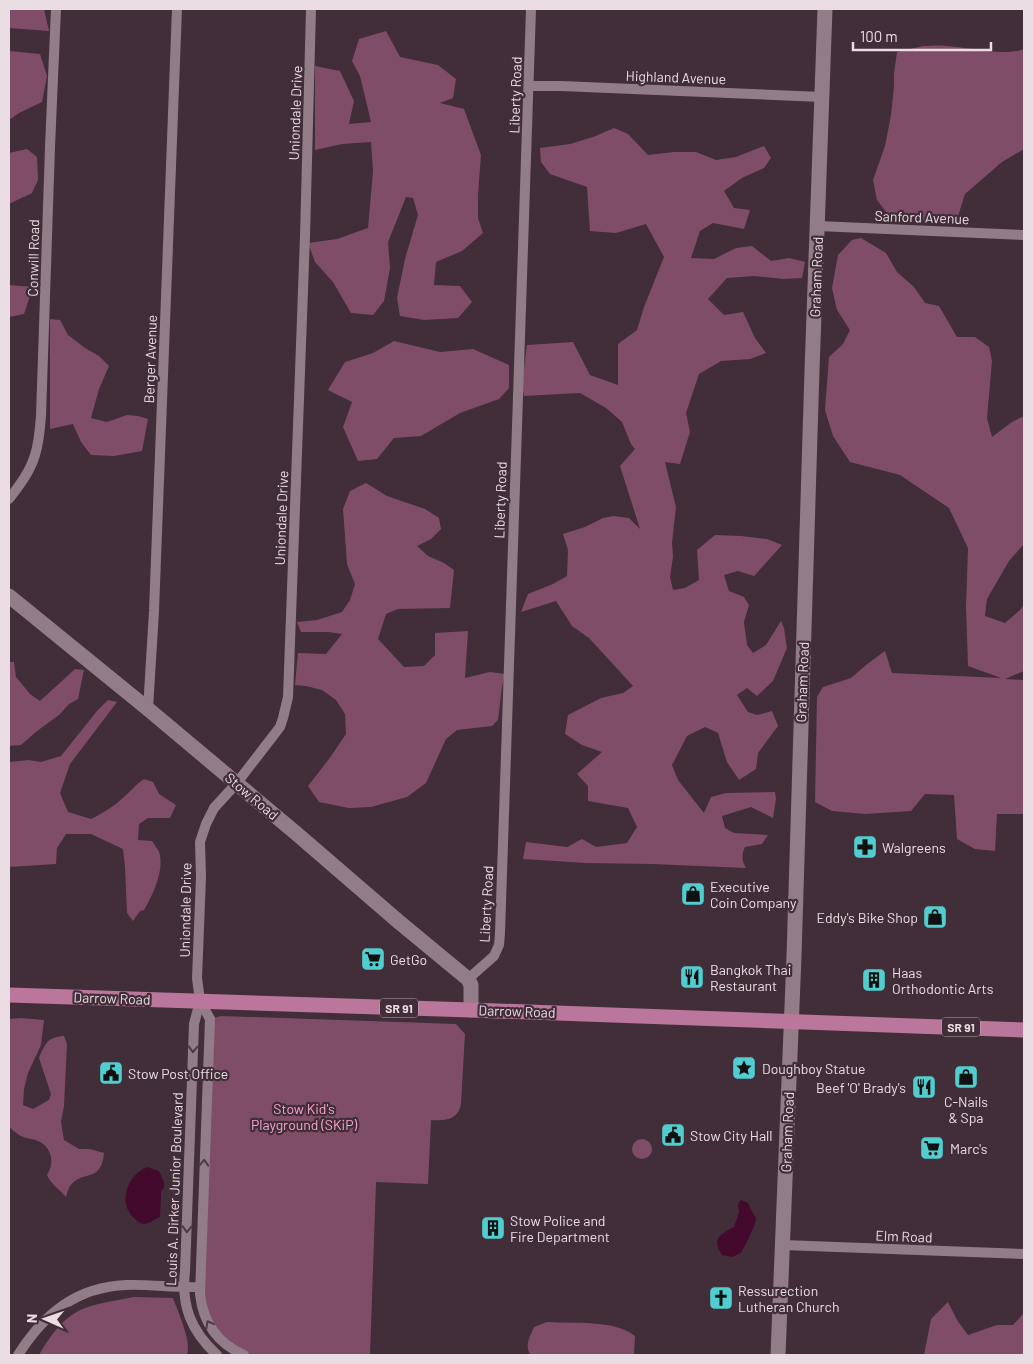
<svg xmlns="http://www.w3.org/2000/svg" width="1033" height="1364" viewBox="0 0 1033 1364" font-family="Barlow,sans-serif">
	<rect width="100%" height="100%" fill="#412e38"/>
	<g fill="#7f4d68">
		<polygon points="9,9 44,9 49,31 9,28"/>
		<polygon points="386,31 400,57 438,65 456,79 453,98 440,103 464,109 481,155 478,195 478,218 483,233 462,251 436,262 434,285 460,286 472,302 458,318 424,320 400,316 397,298 405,259 418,215 413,198 406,197 388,242 390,268 384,301 373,315 351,313 333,282 315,262 308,243 337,239 368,228 373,171 371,142 342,144 315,150 315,66 340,71 354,101 349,124 371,122 360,76 352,61 359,39"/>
		<path d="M923 46C930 46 939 45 946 46 968 47 1004 57 1024 49V149L1002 162 965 194 958 216 959 224 905 220 890 217 877 200 873 180 885 146 891 115 894 86V73L897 52Z"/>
		<polygon points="9,51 40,54 47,76 42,102 19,113 9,120"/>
		<path d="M614 128 628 134 648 155 674 152H696L716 160 736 157 764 146 771 158 764 168 742 178 724 191 734 208 750 210 744 229 713 223 700 231 691 258 714 259 736 248 752 246 771 261 789 258 805 262 802 278 784 279 754 276 727 278 708 299 724 315 743 312 755 338 766 353 750 359 721 361 699 374 686 413 690 432 680 464 665 462 676 507 672 543 673 557 670 577 673 590 685 588 699 580 697 550 715 535 741 536 767 539 782 545 754 576 738 571 724 575 729 591 744 597 749 605 744 622 747 645 753 653 766 645 781 621 784 628 787 648 773 681 757 696 747 688 737 695 748 712 757 715 772 711 778 726 758 753 756 769 739 780 727 762 718 733 705 727 687 736 672 765 678 780 704 813 711 797 726 793 775 792 776 799 773 818 751 807 722 816 725 828 734 833 768 835 762 844 745 847C741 856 742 860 746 868L652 864 586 863 523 859 526 842 567 847 582 839 596 847 627 843 637 827 628 808 588 801V786L577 774 602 752 582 745 565 734 568 715 601 698 623 693 633 686 589 638 572 626 556 601 521 612 528 594 553 584 567 576 568 550 563 534 585 527 603 518 613 516 629 518 640 529 620 466 635 449 631 444 622 422 606 408 580 393 524 396 522 383 527 345 573 342 590 375 618 385V344L637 330 644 307 664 257 646 224 616 233 590 231 587 187 550 174 541 162 540 148 570 144 593 137Z"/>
		<polygon points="27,149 37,157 38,180 32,193 9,204 9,153"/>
		<polygon points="861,238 886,253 897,272 914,287 925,303 939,306 957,337 975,337 989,347 992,361 987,418 992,437 1012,422 1024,416 1024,544 1009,561 987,599 985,616 1005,623 1021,609 1024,604 1024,671 1005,679 1024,680 1024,814 997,814 995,851 975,849 957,839 954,795 925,794 911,811 865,814 832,811 815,802 817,697 823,687 851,678 866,665 885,651 892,673 1001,678 968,666 966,607 968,548 949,508 900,475 850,462 833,436 825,410 829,357 843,344 850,330 837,310 832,288 838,255 852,240"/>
		<polygon points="9,285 33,287 24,314 9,317"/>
		<polygon points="50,319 60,320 68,335 85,348 99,356 109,366 99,389 91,418 107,422 127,415 138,416 148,419 142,451 114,456 91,455 81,442 73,424 50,429"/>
		<polygon points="394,341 440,352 473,349 509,365 509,388 499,399 460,413 421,436 394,438 377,459 358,461 343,427 352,402 328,390 345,362 373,353"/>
		<polygon points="366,483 387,496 425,509 439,518 441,529 431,539 417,546 428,556 444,563 454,570 450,608 398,609 386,614 378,639 404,667 424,666 435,655 435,633 468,631 465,678 490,672 505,674 502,687 498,720 492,726 457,730 446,739 426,783 407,797 371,807 349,808 319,802 308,786 329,759 346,734 345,714 336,700 322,690 306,686 295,685 298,653 326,654 342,634 328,632 301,632 297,622 317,620 342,612 350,600 355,584 347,564 343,509 350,491"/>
		<polygon points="9,662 14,662 16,677 30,694 40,701 75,669 84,670 78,699 69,704 59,715 37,731 21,745 9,746"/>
		<path d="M108 700 117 702 70 764 60 793 68 812 91 819C103 813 115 806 125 796 133 789 135 785 144 779L153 782 159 794 176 805 170 818H148L139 824 138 840 152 841C154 844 157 848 159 852 165 869 153 895 144 910L140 911 133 921 127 913 125 867 123 849 91 834H66L57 848 56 864 9 867V762L29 760 41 762 61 756 97 711Z"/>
		<path d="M221 1016 456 1024 465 1034 461 1104C458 1120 445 1121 431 1120L428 1184 376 1182 370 1355H244L233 1350 201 1307 210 1019Z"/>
		<path d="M21 1018 44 1020 41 1045 28 1073 24 1089 23 1105 33 1109 49 1100 51 1094 39 1058C45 1044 47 1037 64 1036L67 1044 64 1106 61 1122 64 1140 79 1149H90L104 1153C101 1184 83 1169 70 1186 68 1189 67 1194 66 1197 60 1190 50 1183 47 1175 55 1163 52 1147 38 1141 34 1139 30 1139 26 1138 19 1136 14 1131 9 1127V1019Z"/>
		<circle cx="642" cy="1149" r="10"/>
		<path d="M134 1297 173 1298C178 1312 192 1342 187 1355H39C50 1336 65 1314 88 1307 103 1302 119 1300 134 1297Z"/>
		<polygon points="948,1302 957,1320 968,1335 997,1325 1013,1325 1024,1313 1024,1355 924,1355 931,1319"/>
		<path d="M547 1322C574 1324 613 1319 635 1336L634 1355H531C524 1347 530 1336 534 1327Z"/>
	</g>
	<g fill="#430a2e">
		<path d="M147 1167 159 1171 164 1182V1188L161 1191V1196L160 1217C155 1219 150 1223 145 1224 141 1224 138 1222 135 1219 117 1204 127 1175 147 1167Z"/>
		<path d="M741 1200 748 1203C750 1209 754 1214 756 1218 757 1223 744 1248 741 1253L732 1257 722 1255C711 1238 721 1234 734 1227L739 1212 738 1205 739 1202Z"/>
	</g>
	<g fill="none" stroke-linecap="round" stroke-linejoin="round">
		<g stroke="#927c87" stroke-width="10">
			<polyline points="529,86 561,86 822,97"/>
			<polyline points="818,226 1024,235"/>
			<path d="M9 499C19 486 30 472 35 455 39 443 40 429 41 416L50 147 56 9"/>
			<polyline points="148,709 154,611 177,9"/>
			<polyline points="468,979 494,956 499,945 500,933 531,9"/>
			<path d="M200 1001 194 1024 185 1271C181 1306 191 1331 217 1355"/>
			<polyline points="783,1245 1024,1254"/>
			<path d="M18 1355C44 1314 76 1287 126 1285 150 1284 175 1288 199 1287"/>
			<path d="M244 1355C217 1343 203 1323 200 1294L210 1019 200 1001 197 978 201 877 200 842 206 824 214 808 236 784 280 727 283 718 288 697 305 236 311 9"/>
		</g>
		<g stroke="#927c87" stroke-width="15">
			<polyline points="9,596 148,709 297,834 399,922 468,979 471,985 471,1010"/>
			<polyline points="778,1355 794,956 812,370 825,9"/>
		</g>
		<polyline stroke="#bb769c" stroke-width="15" points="9,995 471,1010 1024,1030"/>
	</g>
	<defs><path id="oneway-chevron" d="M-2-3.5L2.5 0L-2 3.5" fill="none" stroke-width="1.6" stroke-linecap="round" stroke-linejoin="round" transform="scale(1.25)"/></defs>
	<g stroke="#4d3a44">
		<use href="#oneway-chevron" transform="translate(193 1049) rotate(92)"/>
		<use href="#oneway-chevron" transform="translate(204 1163) rotate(-88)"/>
		<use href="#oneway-chevron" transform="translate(187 1229) rotate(92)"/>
		<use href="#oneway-chevron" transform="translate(209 1324) rotate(-119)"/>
	</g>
	<defs>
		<symbol id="pharmacy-square" viewBox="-11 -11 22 22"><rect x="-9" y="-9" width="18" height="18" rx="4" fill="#52cdcf" stroke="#412e38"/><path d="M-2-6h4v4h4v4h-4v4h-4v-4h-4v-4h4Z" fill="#111"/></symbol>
		<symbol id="shop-square" viewBox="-11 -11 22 22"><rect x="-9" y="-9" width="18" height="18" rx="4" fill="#52cdcf" stroke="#412e38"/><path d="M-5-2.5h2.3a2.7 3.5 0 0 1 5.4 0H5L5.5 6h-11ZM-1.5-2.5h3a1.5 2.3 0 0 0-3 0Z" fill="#111"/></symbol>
		<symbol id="supermarket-square" viewBox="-11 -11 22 22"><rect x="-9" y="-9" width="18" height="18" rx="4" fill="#52cdcf" stroke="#412e38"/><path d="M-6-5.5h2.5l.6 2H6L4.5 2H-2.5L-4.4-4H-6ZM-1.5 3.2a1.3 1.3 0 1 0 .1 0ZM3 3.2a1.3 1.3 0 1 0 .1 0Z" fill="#111"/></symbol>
		<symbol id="restaurant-square" viewBox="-11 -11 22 22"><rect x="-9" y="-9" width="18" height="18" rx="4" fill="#52cdcf" stroke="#412e38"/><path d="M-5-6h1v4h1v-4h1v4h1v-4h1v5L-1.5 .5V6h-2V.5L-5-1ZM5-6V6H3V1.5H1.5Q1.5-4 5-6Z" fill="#111"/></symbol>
		<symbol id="building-square" viewBox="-11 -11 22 22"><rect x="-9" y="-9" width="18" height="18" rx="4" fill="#52cdcf" stroke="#412e38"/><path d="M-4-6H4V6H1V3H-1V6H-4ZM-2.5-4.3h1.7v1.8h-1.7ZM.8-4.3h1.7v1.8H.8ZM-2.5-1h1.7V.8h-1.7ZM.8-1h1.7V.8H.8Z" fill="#111"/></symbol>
		<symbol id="sight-square" viewBox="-11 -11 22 22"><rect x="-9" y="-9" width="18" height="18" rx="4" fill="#52cdcf" stroke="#412e38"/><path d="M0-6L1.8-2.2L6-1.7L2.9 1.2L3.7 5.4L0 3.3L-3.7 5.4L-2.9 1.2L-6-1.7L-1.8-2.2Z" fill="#111"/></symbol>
		<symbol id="civic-square" viewBox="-11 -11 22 22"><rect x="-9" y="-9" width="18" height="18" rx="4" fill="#52cdcf" stroke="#412e38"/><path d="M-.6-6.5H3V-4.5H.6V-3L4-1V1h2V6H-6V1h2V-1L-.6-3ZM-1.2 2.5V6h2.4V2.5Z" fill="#111"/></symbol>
		<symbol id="church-square" viewBox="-11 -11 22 22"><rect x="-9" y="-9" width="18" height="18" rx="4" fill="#52cdcf" stroke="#412e38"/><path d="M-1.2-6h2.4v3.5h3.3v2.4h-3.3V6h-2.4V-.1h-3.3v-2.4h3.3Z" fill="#111"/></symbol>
	</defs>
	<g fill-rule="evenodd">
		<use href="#pharmacy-square" x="851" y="833" width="28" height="28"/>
		<use href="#shop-square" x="679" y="880" width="28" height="28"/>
		<use href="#shop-square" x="921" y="903" width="28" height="28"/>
		<use href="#supermarket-square" x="359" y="945" width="28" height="28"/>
		<use href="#restaurant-square" x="678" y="963" width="28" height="28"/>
		<use href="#building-square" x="860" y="966" width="28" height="28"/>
		<use href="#sight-square" x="730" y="1054" width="28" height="28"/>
		<use href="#civic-square" x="97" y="1059" width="28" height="28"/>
		<use href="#shop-square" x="952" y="1063" width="28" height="28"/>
		<use href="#restaurant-square" x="910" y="1073" width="28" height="28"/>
		<use href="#civic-square" x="659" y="1121" width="28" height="28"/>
		<use href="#supermarket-square" x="918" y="1134" width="28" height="28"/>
		<use href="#building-square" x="479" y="1214" width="28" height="28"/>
		<use href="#church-square" x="707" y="1284" width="28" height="28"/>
	</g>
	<g text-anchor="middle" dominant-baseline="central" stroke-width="4.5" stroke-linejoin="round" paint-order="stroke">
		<g fill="#412e38" stroke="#b7a8af" stroke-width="1">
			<rect x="380" y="998.5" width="38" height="19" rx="4"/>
			<rect x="942" y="1017.5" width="38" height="19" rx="4"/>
		</g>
		<g font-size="12" font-weight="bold" fill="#e9dce2">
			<text x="399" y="1008">SR 91</text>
			<text x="961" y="1027">SR 91</text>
		</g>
		<g font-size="14" fill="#e9dce2" stroke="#412e38">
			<text transform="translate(676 77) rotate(2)">Highland Avenue</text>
			<text transform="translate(515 95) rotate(-88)">Liberty Road</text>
			<text transform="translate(295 113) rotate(-88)">Uniondale Drive</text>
			<text transform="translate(922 217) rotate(2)">Sanford Avenue</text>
			<text transform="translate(33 258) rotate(-89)">Conwill Road</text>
			<text transform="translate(816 277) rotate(-88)">Graham Road</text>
			<text transform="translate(150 359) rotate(-88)">Berger Avenue</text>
			<text transform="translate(500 500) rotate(-88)">Liberty Road</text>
			<text transform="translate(281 518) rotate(-88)">Uniondale Drive</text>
			<text transform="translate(802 682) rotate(-88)">Graham Road</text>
			<text transform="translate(252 796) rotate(40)">Stow Road</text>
			<text transform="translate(486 904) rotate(-87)">Liberty Road</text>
			<text transform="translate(185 910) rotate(-89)">Uniondale Drive</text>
			<text transform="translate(112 998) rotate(2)">Darrow Road</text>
			<text transform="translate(517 1011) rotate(2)">Darrow Road</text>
			<text transform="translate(787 1132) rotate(-88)">Graham Road</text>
			<text transform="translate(174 1189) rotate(-88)">Louis A. Dirker Junior Boulevard</text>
			<text transform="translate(904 1236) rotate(2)">Elm Road</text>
		</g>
		<g font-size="14" fill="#e9dce2" stroke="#412e38" text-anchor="start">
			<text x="882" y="847">Walgreens</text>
			<text x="710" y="886">Executive<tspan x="710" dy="16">Coin Company</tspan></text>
			<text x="918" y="917" text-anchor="end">Eddy's Bike Shop</text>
			<text x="390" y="959">GetGo</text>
			<text x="710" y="969">Bangkok Thai<tspan x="710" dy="16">Restaurant</tspan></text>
			<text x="892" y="972">Haas<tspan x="892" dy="16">Orthodontic Arts</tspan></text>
			<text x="762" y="1068">Doughboy Statue</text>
			<text x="128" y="1073">Stow Post Office</text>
			<text x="906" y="1087" text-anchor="end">Beef 'O' Brady's</text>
			<text x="966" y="1101" text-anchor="middle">C-Nails<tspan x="966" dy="16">&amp; Spa</tspan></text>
			<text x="690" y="1135">Stow City Hall</text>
			<text x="950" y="1148">Marc's</text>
			<text x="510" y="1220">Stow Police and<tspan x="510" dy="16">Fire Department</tspan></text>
			<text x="738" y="1290">Ressurection<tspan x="738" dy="16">Lutheran Church</tspan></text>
		</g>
		<g font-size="14" fill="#fba2d1" stroke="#412e38">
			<text x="304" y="1108">Stow Kid's<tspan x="304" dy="16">Playground (SKiP)</tspan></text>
		</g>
	</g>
	<rect width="1033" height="1364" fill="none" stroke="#e9dce2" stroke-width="20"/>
	<g transform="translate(45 1319) rotate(272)" stroke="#412e38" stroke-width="4" paint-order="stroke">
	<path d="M0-4L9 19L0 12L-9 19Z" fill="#e9dce2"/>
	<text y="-8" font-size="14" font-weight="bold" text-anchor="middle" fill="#e9dce2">N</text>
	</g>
	<path d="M853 42v8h138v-8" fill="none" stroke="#e9dce2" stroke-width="2.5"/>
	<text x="860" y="42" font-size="15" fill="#e9dce2" stroke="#412e38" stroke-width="4" paint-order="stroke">100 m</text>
</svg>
